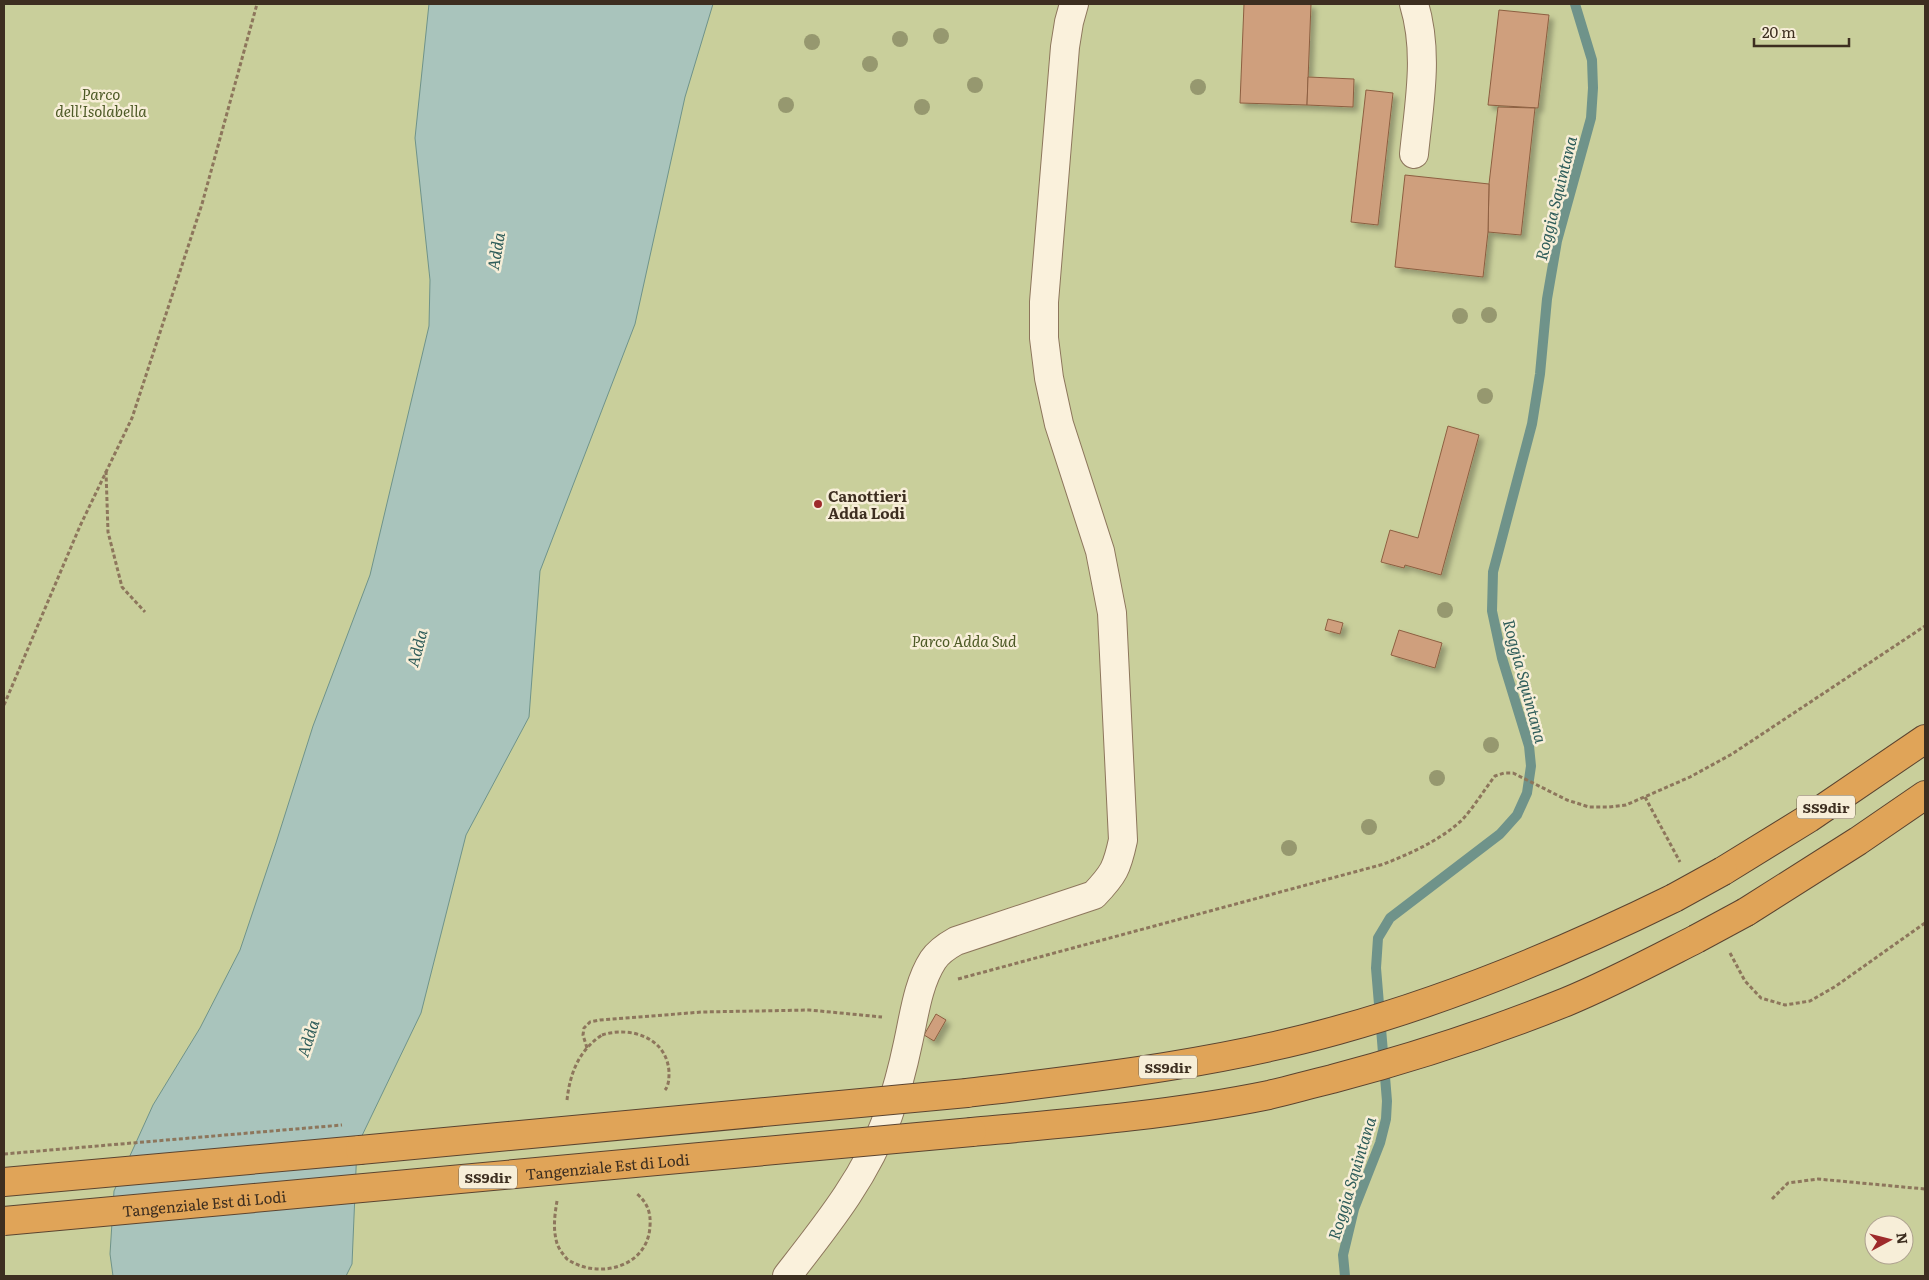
<svg xmlns="http://www.w3.org/2000/svg" width="1929" height="1280" viewBox="0 0 1929 1280" font-family="Literata,serif">
	<defs>
		<filter id="shadow"><feDropShadow dx="4.5" dy="4.5" stdDeviation="2.5" flood-color="#0004"/></filter>
	</defs>
	<rect width="100%" height="100%" fill="#f0e4c8"/>
	<path fill="#c9cf9b" fill-rule="evenodd" d="M4 4H1925V1276H4ZM1874 1225H1904V1255H1874Z"/>
	<polygon fill="#a9c4bc" stroke="#6f938a" points="429,4 713,4 685,97 635,324 540,571 529,717 466,835 421,1013 357,1146 352,1264 346,1276 113,1276 110,1254 114,1191 153,1105 200,1028 240,950 276,843 313,726 370,575 429,326 430,280 415,138"/>
	<g fill="none" stroke-linecap="round" stroke-linejoin="round">
		<polyline stroke="#6f938a" stroke-width="10" points="1345,1276 1343,1255 1354,1209 1380,1143 1386,1119 1387,1101 1376,968 1378,938 1390,918 1500,834 1517,815 1527,793 1531,766 1529,746 1502,658 1492,611 1493,572 1532,424 1540,374 1547,299 1557,241 1591,118 1593,88 1592,60 1575,4"/>
	</g>
	<g fill="#cf9f7d" stroke="#8d5f41" filter="url(#shadow)">
		<polygon points="1244,4 1311,4 1307,105 1240,103"/>
		<polygon points="1499,10 1549,15 1538,108 1488,105"/>
		<polygon points="1308,77 1354,79 1353,107 1307,105"/>
		<polygon points="1366,90 1393,93 1378,225 1351,222"/>
		<polygon points="1498,107 1535,108 1521,235 1488,232 1489,184"/>
		<polygon points="1405,175 1489,184 1488,232 1483,277 1395,267"/>
		<polygon points="1448,426 1479,435 1441,575 1405,565 1404,568 1381,562 1390,530 1418,538"/>
		<polygon points="1328,619 1343,623 1340,634 1325,630"/>
		<polygon points="1399,630 1442,643 1435,668 1391,655"/>
		<polygon points="936,1014 946,1020 934,1041 924,1035"/>
	</g>
	<g fill="none" stroke-linecap="round" stroke-linejoin="round">
		<defs>
			<g id="minor">
				<path d="M1414 154C1419 104 1429 53 1414 4"/>
				<path d="M787 1276C826 1226 866 1177 888 1116 896 1093 903 1067 908 1043 914 1016 918 983 933 960 939 951 947 946 956 941L1094 895C1114 874 1117 868 1123 840L1112 613 1100 551 1059 424 1049 378 1044 338V302L1065 47 1069 22 1074 4"/>
			</g>
			<g id="highway">
				<polyline points="1723,871 1809,818 1925,739"/>
				<polyline points="1746,912 1858,841 1925,795"/>
				<path d="M967 1093C1091 1078 1217 1064 1338 1030 1454 998 1566 951 1674 898"/>
				<path d="M972 1132C1071 1123 1171 1115 1269 1095 1290 1090 1311 1084 1332 1079 1412 1058 1489 1033 1566 1002 1610 984 1653 961 1696 939"/>
				<polyline points="4,1182 360,1150"/>
			</g>
		</defs>
		<use href="#minor" stroke="#8d765c" stroke-width="30"/>
		<use href="#highway" stroke="#5b4430" stroke-width="30"/>
		<g stroke="#8d765c" stroke-width="3" stroke-dasharray="4 2.5" stroke-linecap="butt">
			<polyline points="106,471 108,532 122,587 145,612"/>
			<polyline points="4,705 80,526 132,418 202,204 257,4"/>
			<polyline points="1645,797 1680,862"/>
			<polyline points="1730,953 1745,981 1761,998 1785,1005 1810,1001 1836,986 1925,923"/>
			<path d="M958 979 1384 864C1411 853 1439 841 1462 820 1474 807 1484 790 1495 776L1504 773H1513L1567 800 1589 807H1609L1626 805 1690 777 1732 754 1925 626"/>
			<polyline points="587,1048 583,1035 584,1028 590,1022 600,1020 702,1012 809,1010 882,1017"/>
			<path d="M567 1100C570 1073 579 1050 602 1035"/>
			<polyline points="1772,1199 1788,1183 1818,1179 1925,1189"/>
			<path d="M557 1201C555 1213 553 1227 556 1239 557 1247 562 1253 567 1259 597 1280 648 1268 650 1226 651 1212 647 1202 636 1193"/>
		</g>
		<use href="#minor" stroke="#faf1dc" stroke-width="28"/>
		<use href="#highway" stroke="#e0a458" stroke-width="28"/>
		<defs>
			<g id="highway-bridge">
				<polyline points="1674,898 1723,871"/>
				<polyline points="1696,939 1746,912"/>
				<polyline points="360,1150 967,1093"/>
				<path id="s1" d="M4 1221 972 1132"/>
			</g>
		</defs>
		<use href="#highway-bridge" stroke="#5b4430" stroke-width="30" stroke-linecap="butt"/>
		<g stroke="#8d765c" stroke-width="3" stroke-dasharray="4 2.5" stroke-linecap="butt">
			<path d="M602 1035C630 1026 667 1037 669 1072 669 1078 669 1085 665 1090"/>
			<polyline points="4,1154 342,1125"/>
		</g>
		<use href="#highway-bridge" stroke="#e0a458" stroke-width="28"/>
	</g>
	<g fill="#96986f">
		<circle cx="941" cy="36" r="8"/>
		<circle cx="900" cy="39" r="8"/>
		<circle cx="812" cy="42" r="8"/>
		<circle cx="870" cy="64" r="8"/>
		<circle cx="975" cy="85" r="8"/>
		<circle cx="1198" cy="87" r="8"/>
		<circle cx="786" cy="105" r="8"/>
		<circle cx="922" cy="107" r="8"/>
		<circle cx="1489" cy="315" r="8"/>
		<circle cx="1460" cy="316" r="8"/>
		<circle cx="1485" cy="396" r="8"/>
		<circle cx="1445" cy="610" r="8"/>
		<circle cx="1491" cy="745" r="8"/>
		<circle cx="1437" cy="778" r="8"/>
		<circle cx="1369" cy="827" r="8"/>
		<circle cx="1289" cy="848" r="8"/>
	</g>
	<circle fill="#9e2a2b" stroke="#f7eed8" stroke-width="2" cx="818" cy="504" r="5"/>
	<g text-anchor="middle" dominant-baseline="central" stroke-width="5" stroke-linejoin="round" paint-order="stroke">
		<g fill="#f7eed8" stroke="#756857" stroke-width="1">
			<rect x="1797" y="795.5" width="58" height="23" rx="4"/>
			<rect x="1139" y="1055.5" width="58" height="23" rx="4"/>
			<rect x="459" y="1165.5" width="58" height="23" rx="4"/>
		</g>
		<g font-size="14" font-weight="bold" fill="#3d2e20">
			<text x="1826" y="807">SS9dir</text>
			<text x="1168" y="1067">SS9dir</text>
			<text x="488" y="1177">SS9dir</text>
		</g>
		<g font-size="15" font-style="italic" fill="#4d5a26" stroke="#f7eed8">
			<text x="101" y="93">Parco<tspan x="101" dy="17">dell'Isolabella</tspan></text>
			<text x="964" y="640">Parco Adda Sud</text>
		</g>
		<g font-size="15" font-weight="bold" fill="#3d2e20" stroke="#f7eed8" text-anchor="start">
			<text x="828" y="495">Canottieri<tspan x="828" dy="17">Adda Lodi</tspan></text>
		</g>
		<g font-size="15" fill="#3d2e20" stroke="#f7eed8">
			<text stroke="none"><textPath href="#s1" startOffset="606">Tangenziale Est di Lodi</textPath></text>
			<text stroke="none"><textPath href="#s1" startOffset="201">Tangenziale Est di Lodi</textPath></text>
		</g>
		<g font-size="16" font-style="italic" fill="#2f5d5a" stroke="#f7eed8">
			<text transform="translate(1555 198) rotate(-76)">Roggia Squintana</text>
			<text transform="translate(495 251) rotate(-80)">Adda</text>
			<text transform="translate(416 648) rotate(-75)">Adda</text>
			<text transform="translate(1526 681) rotate(75)">Roggia Squintana</text>
			<text transform="translate(307 1038) rotate(-72)">Adda</text>
			<text transform="translate(1351 1178) rotate(-73)">Roggia Squintana</text>
		</g>
	</g>
	<rect width="1929" height="1280" fill="none" stroke="#3d2e20" stroke-width="10"/>
	<g transform="translate(1889 1240) rotate(83)"><circle r="24" fill="#f7eed8" stroke="#ada18e"/>
	<path d="M0-4L9 19L0 12L-9 19Z" fill="#9e2a2b"/>
	<text y="-8" font-size="14" font-weight="bold" text-anchor="middle" fill="#3d2e20">N</text>
	</g>
	<path d="M1754 38v8h95v-8" fill="none" stroke="#3d2e20" stroke-width="2.5"/>
	<text x="1762" y="38" font-size="15" fill="#3d2e20" stroke="#f7eed8" stroke-width="4" paint-order="stroke">20 m</text>
</svg>
